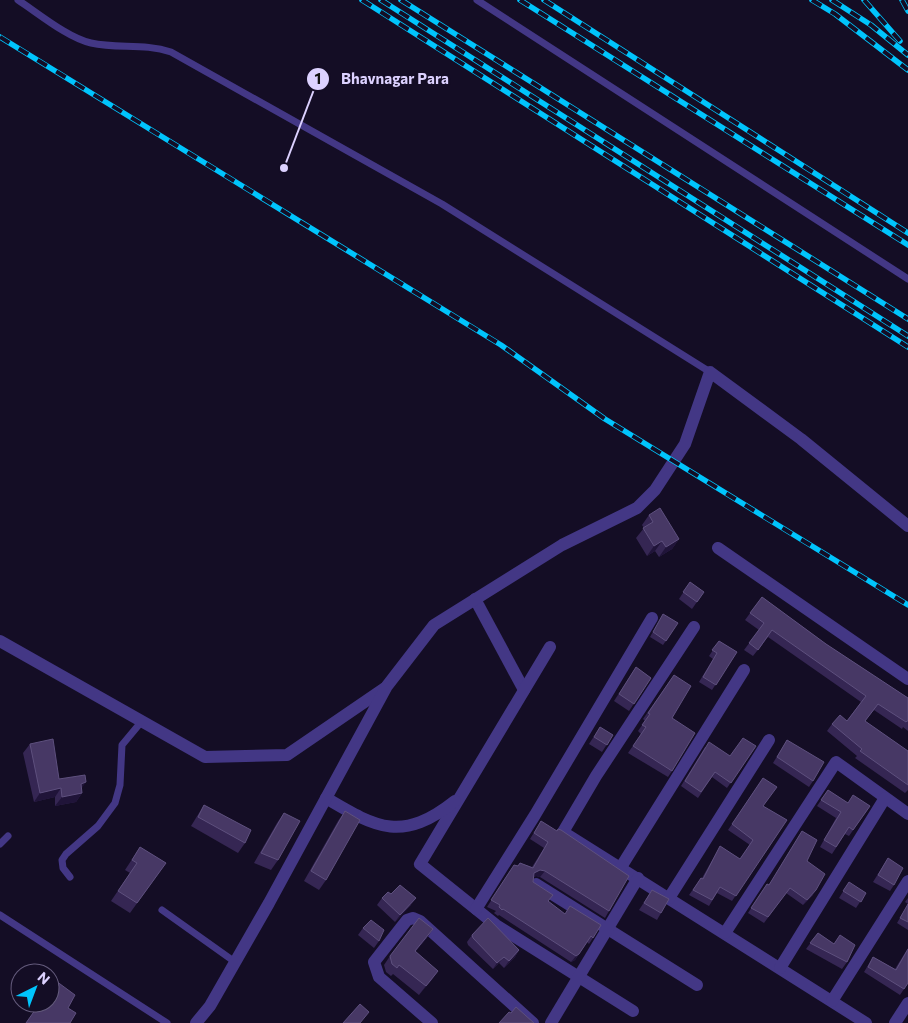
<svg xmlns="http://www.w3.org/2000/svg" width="908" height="1023" viewBox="0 0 908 1023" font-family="Commissioner,sans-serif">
	<rect width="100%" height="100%" fill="#140d25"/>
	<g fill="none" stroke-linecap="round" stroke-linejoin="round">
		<g stroke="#433785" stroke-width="7">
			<path d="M18 0C38 13 68 38 91 43 118 49 144 43 171 52L442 204 710 372"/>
			<polyline points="477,0 908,279"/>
			<polyline points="0,844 8,836"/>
			<polyline points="70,877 63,868 62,860 66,854 98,826 115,803 120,785 122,745 142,721"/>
			<polyline points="162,910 235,962"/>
			<polyline points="0,915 167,1023"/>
		</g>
		<g stroke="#433785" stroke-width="12">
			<polyline points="718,548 908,679"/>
			<polyline points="475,599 524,690"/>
			<polyline points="694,627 596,776 563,832 866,1023"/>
			<polyline points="0,641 205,757 287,755 385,688"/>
			<polyline points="550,647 420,864 496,925 633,1011"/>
			<path d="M326 798C378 829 403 842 455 801"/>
			<polyline points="621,867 744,670"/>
			<polyline points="536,884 697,985"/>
			<polyline points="669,898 769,740"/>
			<polyline points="476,909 535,815 652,618"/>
			<polyline points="725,933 836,762 908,814"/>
			<polyline points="780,968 885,798"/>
			<polyline points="832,1001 908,881"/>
			<polyline points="196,1023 210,1006 269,903 387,686 434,625 562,545 637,508 655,490 685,444 710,372 801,439 908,526"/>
			<polyline points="432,1023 379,977 374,962 407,920 413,918 420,921 533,1023"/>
			<polyline points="551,1023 638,878"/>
			<polyline points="895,1023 908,1003"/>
		</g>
		<defs>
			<g id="rail">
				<polyline points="362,0 908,347"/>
				<polyline points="381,0 908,336"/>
				<polyline points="401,0 908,319"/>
				<polyline points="520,0 908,245"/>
				<polyline points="544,0 908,233"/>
				<polyline points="812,0 835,14 908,70"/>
				<polyline points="832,0 871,25 908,55"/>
				<polyline points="864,0 900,41"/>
				<polyline points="902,0 908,11"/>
				<polyline points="0,37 501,345 605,419 908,605"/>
			</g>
		</defs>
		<use href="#rail" stroke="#00c4fc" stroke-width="5.5"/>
		<use href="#rail" stroke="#140d25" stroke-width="4" stroke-dasharray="11" stroke-linecap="butt"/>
	</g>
	<g fill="#352653">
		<polygon points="649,515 679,539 672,549 659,557 655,551 647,556 636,538 644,528 642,525"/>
		<polygon points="690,582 704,592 692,609 679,599"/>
		<polygon points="762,597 826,644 908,698 908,731 903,727 902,729 874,710 865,721 908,751 908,790 905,793 855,758 857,756 827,731 832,724 847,721 861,702 768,637 753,656 744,650 759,630 745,620"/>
		<polygon points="663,614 678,623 663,645 650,637"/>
		<polygon points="719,641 737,652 712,690 699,682 713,659 709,656"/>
		<polygon points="636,667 651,678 629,711 614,701"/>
		<polygon points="674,675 672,718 672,771 668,777 628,753 641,734 638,731 645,721 643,719"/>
		<polygon points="600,727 613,735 602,752 589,744"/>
		<polygon points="787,740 813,781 809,787 773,763"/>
		<polygon points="30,744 59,779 82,789 82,793 76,802 55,806 55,797 34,802 23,753"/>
		<polygon points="756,746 727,788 712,777 698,798 681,786 705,747 730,756"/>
		<polygon points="763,778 763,806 787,820 732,901 717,893 709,906 689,895 701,878 702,878 720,846 740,859 750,845 728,830"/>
		<polygon points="828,790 847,803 870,806 849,836 845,834 832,854 820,847 836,818 817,806"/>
		<polygon points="204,805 245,843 238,853 191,826"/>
		<polygon points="345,811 326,880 319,890 304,881 338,821"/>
		<polygon points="284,813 278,860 271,870 254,863 277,823"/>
		<polygon points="541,821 609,911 605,918 540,877 536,876 534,877 533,882 548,901 593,938 589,944 587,942 575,960 571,962 499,915 498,916 494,913 496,911 487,907 510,871 517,866 520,863 532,867 544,848 530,839"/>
		<polygon points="802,831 807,861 813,895 803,905 786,893 764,923 748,913 767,884 769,885"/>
		<polygon points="140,847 166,863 130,913 111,901 130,873 125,870"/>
		<polygon points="888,858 894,885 890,891 873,882"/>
		<polygon points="849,882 866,893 856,908 839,898"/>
		<polygon points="652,890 661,913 657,920 639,910"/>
		<polygon points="391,894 411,905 395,922 377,905 382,898"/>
		<polygon points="908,898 908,930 897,923 908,904 905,902"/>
		<polygon points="363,928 379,941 374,948 358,935"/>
		<polygon points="818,933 834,944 840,935 847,962 842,969 806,949"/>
		<polygon points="472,935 519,950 515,957 504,968 499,963 493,969 468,945 467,942"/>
		<polygon points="427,938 415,951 438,971 419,995 393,974 391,976 386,972 384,965 390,956"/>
		<polygon points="908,948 908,983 900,995 864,972 873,957 895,969"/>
	</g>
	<g fill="#201439">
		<polygon points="679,539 672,549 659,557 666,547"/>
		<polygon points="662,541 655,551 647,556 654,546"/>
		<polygon points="86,782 80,791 81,784"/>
		<polygon points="61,788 55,797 34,802 40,793"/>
		<polygon points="82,793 76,802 55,806 62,797"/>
		<polygon points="540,870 545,871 540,877 536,876 529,879 534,873"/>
		<polygon points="816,890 813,895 803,905 807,900"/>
		<polygon points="416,898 411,905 395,922 400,915"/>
		<polygon points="433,929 427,938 409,960 415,951"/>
		<polygon points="519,950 515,957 504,968 509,961"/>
		<polygon points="579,954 575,960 571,962 576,956"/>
		<polygon points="504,957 499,963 493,969 497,963"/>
		<polygon points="438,971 432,980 419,995 426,986"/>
	</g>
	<g fill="#473865" stroke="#5e507e">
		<polygon points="660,508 679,539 666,547 662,541 654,546 643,528 653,522 649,515"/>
		<polygon points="690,582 704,592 697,602 683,592"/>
		<polygon points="762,597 826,644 908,698 908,721 907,721 906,722 878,704 865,721 908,751 908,785 860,751 862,749 832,724 840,715 847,721 866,696 772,630 758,650 749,643 764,623 750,613"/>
		<polygon points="663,614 678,623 666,641 653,632"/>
		<polygon points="719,641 737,652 716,685 703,677 717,653 712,650"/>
		<polygon points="636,667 651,678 634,704 619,694"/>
		<polygon points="674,675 691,686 672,718 695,733 672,771 633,746 646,727 642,725 650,714 648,713"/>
		<polygon points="600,727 613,735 607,745 594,737"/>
		<polygon points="743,738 756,746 731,783 715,772 701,792 685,781 709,742 730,756"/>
		<polygon points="53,739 59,779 85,775 86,782 81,784 82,793 62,797 61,788 40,793 30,744"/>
		<polygon points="787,740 824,762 813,781 777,757"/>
		<polygon points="763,778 777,787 763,806 787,820 736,896 720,887 712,900 693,890 701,878 703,879 720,846 740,859 753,840 732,824"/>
		<polygon points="828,790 848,803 853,795 870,806 853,830 849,827 836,847 824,840 841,812 821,800"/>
		<polygon points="204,805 251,830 245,843 198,817"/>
		<polygon points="345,811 360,820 326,880 311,871"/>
		<polygon points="284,813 300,821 278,860 261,853"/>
		<polygon points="541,821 557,831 558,829 561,830 629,876 609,911 545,871 540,870 534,873 533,882 553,895 548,901 565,914 570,906 601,925 593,938 591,936 579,954 576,956 503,909 502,910 499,907 500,905 491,900 514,865 518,866 520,863 533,868 548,842 534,833"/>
		<polygon points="802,831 817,840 807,861 825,874 816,890 807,900 790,888 768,917 751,908 767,884 769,885"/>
		<polygon points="140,847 166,863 137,903 118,891 137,863 132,860"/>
		<polygon points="888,858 903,868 894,885 878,875"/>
		<polygon points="849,882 866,893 861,902 843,891"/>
		<polygon points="400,885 416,898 400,915 382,898 388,892 391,894"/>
		<polygon points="652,890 669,899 661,913 644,903"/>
		<polygon points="908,904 908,922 900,918"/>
		<polygon points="419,918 433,929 415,951 438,971 426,986 399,965 397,968 392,964 390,956"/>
		<polygon points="488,918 519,950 509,961 504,957 497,963 473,938 472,935"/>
		<polygon points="371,920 384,930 379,941 363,928"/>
		<polygon points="818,933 834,944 840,935 855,945 847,962 810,943"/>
		<polygon points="908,949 908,983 904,989 868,967 873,957 896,970"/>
		<polygon points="56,981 75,995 68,1008 76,1013 70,1023 26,1023 40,1003 50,1003 50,989"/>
		<polygon points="360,1004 369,1012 360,1023 343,1023"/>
		<polygon points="516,1007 534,1023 499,1023 509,1012 511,1013"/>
	</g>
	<path fill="none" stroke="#dcd1ff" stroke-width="2" d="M284 168L318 79"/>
	<g fill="#dcd1ff" stroke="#140d25" stroke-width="2">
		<circle cx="284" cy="168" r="5"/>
		<circle cx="318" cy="79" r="12"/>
	</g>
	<g font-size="15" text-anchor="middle" font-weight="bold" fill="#111">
		<text x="318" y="84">1</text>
	</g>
	<g font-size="15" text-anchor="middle" font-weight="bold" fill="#dcd1ff" stroke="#140d25" stroke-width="4" stroke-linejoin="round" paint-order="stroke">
		<text x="395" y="84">Bhavnagar Para</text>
	</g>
	<g transform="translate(35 988) rotate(42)"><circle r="24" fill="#140d25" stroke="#645b7c"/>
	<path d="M0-4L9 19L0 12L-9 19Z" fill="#00c4fc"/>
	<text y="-8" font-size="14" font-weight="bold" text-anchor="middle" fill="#dcd1ff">N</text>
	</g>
</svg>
